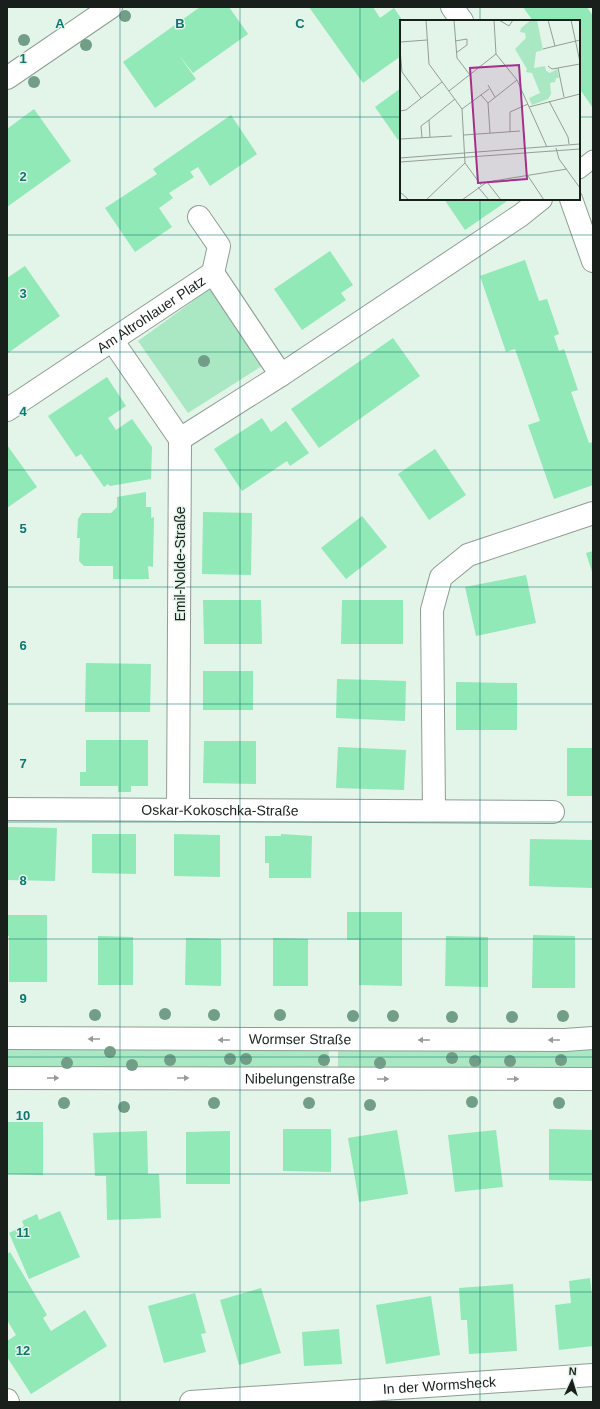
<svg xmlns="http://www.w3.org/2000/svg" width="600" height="1409" viewBox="0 0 600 1409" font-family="Helvetica,sans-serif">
	<rect width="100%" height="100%" fill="#e3f4e9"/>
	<g fill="#a9e8c2">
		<polygon points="211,288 262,366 188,413 138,341"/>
		<polygon points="7,1045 329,1047 328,1072 7,1070"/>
		<polygon points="593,1046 593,1072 338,1071 338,1048"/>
	</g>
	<g fill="#90e9b6">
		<polygon points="200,7 229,7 248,34 193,73 178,54 196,79 155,108 123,62"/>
		<polygon points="309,7 373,7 380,18 394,8 403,21 401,21 401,56 363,83"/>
		<polygon points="523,7 587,7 593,16 593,108 579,88 579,21 533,21"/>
		<polygon points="401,88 401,138 398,140 375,107"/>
		<polygon points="34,109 71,161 7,207 7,129"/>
		<polygon points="231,115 257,154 210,186 198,167 190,172 194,177 169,193 173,198 159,208 172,227 135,252 105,208 157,174 153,169"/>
		<polygon points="444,199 510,199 465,230"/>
		<polygon points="330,251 353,285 341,293 346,300 302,330 274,289"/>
		<polygon points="525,260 539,301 547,299 559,334 554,336 559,351 564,349 578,390 571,392 589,443 593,442 593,485 554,499 528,425 540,421 515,349 506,352 480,276"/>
		<polygon points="25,266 60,316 8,353 7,278"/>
		<polygon points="393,338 420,376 319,448 291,409"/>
		<polygon points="107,377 126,406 108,418 116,430 132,419 152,447 151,479 110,486 108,484 104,487 81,454 76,457 48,416"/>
		<polygon points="262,418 271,432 286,421 309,453 290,466 287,461 242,491 214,449"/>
		<polygon points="7,445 37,487 7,508"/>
		<polygon points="435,449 466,495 429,520 398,474"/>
		<polygon points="146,492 146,507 151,507 151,518 154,517 153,567 148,566 149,579 113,579 113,566 84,566 79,561 80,538 77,538 78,519 82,513 111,513 117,507 117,497"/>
		<polygon points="203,512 252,513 251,575 202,574"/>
		<polygon points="362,516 387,547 346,579 321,548"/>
		<polygon points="593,551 593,575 586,553"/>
		<polygon points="526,575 536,623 476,636 465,587"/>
		<polygon points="203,600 261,600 262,644 204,644"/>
		<polygon points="342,600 403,600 403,644 341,644"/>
		<polygon points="86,663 151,664 150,712 85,712"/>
		<rect x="203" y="671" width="50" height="39"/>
		<polygon points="337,679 406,681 405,721 336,718"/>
		<polygon points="456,682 517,683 517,730 456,730"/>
		<polygon points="86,740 148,740 148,786 131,786 131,792 118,792 118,786 80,786 80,772 86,772"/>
		<polygon points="204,741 256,741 256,784 203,783"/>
		<polygon points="338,747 406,750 404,790 336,788"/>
		<rect x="567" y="748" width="26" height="48"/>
		<polygon points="7,827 57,828 55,881 7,880"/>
		<polygon points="92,834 136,834 136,874 92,873"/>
		<polygon points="174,834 220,835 220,877 174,876"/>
		<polygon points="281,834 312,836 311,878 269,878 269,863 265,863 265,836 281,836"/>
		<polygon points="530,839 593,840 593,888 529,886"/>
		<polygon points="347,912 402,912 402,986 359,985 359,940 347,940"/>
		<polygon points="7,915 47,915 47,982 9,982 9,936 7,936"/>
		<polygon points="533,935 575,936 575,988 532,988"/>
		<polygon points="98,936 133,937 133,985 98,985"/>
		<polygon points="446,936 488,937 488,987 445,986"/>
		<polygon points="186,938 221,939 221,986 185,985"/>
		<polygon points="273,938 308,939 308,986 273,986"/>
		<polygon points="7,1122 43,1122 43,1175 7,1174"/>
		<polygon points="283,1129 331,1129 331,1172 283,1171"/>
		<polygon points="549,1129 593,1130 593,1181 549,1180"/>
		<polygon points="397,1130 408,1194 359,1202 348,1138"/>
		<polygon points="496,1130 503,1187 455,1192 448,1135"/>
		<polygon points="147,1131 148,1174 159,1174 161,1218 107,1220 106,1176 95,1176 93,1133"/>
		<polygon points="230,1131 230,1184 186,1184 186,1132"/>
		<polygon points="60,1211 80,1257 29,1279 9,1233 24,1226 22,1221 37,1214 39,1220"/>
		<polygon points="10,1252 47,1315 43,1318 51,1331 85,1310 107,1346 31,1394 7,1357 7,1341 16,1335 7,1320 7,1254"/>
		<polygon points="590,1278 593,1305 593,1346 559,1350 555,1305 571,1303 569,1281"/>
		<polygon points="513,1284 517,1351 469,1354 467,1320 461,1320 459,1288"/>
		<polygon points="261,1288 281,1353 239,1365 220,1300"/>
		<polygon points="195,1293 206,1333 201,1334 206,1352 164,1363 148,1306"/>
		<polygon points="431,1296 440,1355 386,1364 376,1305"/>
		<polygon points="339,1329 342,1364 304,1366 302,1332"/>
	</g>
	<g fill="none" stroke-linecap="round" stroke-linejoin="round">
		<defs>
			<polyline id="service" points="579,170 593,159"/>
			<g id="minor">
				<polyline points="452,7 462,21"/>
				<polyline points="7,78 111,7"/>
				<polyline points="571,199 593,261"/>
				<polyline points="199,217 219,246 213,273"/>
				<polyline points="213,273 281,375"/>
				<polyline points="112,340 180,439 178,810"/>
				<path id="s1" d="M7 410 213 273"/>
				<polyline points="180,439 281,375 521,215 541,199"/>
				<path id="s2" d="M7 809 553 812"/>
				<polyline points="434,811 432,610 441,577 468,555 593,513"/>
				<polyline points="7,1400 8,1402"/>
				<path id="s3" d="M191 1402 593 1375"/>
			</g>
			<g id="tertiary">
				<path id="s4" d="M7 1038 565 1040 593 1038"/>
				<path id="s5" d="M7 1078 593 1079"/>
			</g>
		</defs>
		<use href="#service" stroke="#8e9d94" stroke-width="19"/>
		<use href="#minor" stroke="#8e9d94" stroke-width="24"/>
		<use href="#tertiary" stroke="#8e9d94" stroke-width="24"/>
		<use href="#service" stroke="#fff" stroke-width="17"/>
		<use href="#minor" stroke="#fff" stroke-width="22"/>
		<use href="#tertiary" stroke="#fff" stroke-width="22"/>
	</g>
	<g fill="#729e88">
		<circle cx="125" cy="16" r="6"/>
		<circle cx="24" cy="40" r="6"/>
		<circle cx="86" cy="45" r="6"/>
		<circle cx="34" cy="82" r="6"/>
		<circle cx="204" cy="361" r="6"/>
		<circle cx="165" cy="1014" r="6"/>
		<circle cx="95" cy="1015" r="6"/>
		<circle cx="214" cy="1015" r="6"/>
		<circle cx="280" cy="1015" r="6"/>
		<circle cx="353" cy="1016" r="6"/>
		<circle cx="393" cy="1016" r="6"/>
		<circle cx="563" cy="1016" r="6"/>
		<circle cx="452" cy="1017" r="6"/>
		<circle cx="512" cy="1017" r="6"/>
		<circle cx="110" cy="1052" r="6"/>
		<circle cx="452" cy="1058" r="6"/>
		<circle cx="230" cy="1059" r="6"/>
		<circle cx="246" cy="1059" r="6"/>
		<circle cx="170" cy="1060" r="6"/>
		<circle cx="324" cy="1060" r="6"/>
		<circle cx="561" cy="1060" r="6"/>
		<circle cx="475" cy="1061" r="6"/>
		<circle cx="510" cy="1061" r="6"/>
		<circle cx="67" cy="1063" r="6"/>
		<circle cx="380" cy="1063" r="6"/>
		<circle cx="132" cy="1065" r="6"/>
		<circle cx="472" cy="1102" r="6"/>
		<circle cx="64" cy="1103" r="6"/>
		<circle cx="214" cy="1103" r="6"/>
		<circle cx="309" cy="1103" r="6"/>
		<circle cx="559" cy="1103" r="6"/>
		<circle cx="370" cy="1105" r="6"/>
		<circle cx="124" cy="1107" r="6"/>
	</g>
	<defs><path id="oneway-solid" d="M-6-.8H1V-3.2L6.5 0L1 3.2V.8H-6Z"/></defs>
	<g fill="#989a98">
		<use href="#oneway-solid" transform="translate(94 1039) rotate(-180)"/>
		<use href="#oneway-solid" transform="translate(224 1040) rotate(-180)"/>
		<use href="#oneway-solid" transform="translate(424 1040) rotate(180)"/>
		<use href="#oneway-solid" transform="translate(554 1040) rotate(180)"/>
		<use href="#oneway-solid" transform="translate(53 1078)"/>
		<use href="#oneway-solid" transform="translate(183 1078)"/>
		<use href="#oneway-solid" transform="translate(383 1079)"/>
		<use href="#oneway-solid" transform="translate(513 1079)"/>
	</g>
	<path fill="none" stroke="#0f766e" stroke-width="1" stroke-opacity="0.55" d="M120 7V1402M240 7V1402M360 7V1402M480 7V21M7 117H401M579 117H593M480 199V1402M7 235H593M7 352H593M7 470H593M7 587H593M7 704H593M7 822H593M7 939H593M7 1057H593M7 1174H593M7 1292H593"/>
	<g text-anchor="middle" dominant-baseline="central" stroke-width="3" stroke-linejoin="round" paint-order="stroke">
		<g font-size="14" fill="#191f1b" stroke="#e3f4e9">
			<text stroke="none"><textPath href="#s1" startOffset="173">Am Altrohlauer Platz</textPath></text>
			<text transform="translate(180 564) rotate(-90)">Emil-Nolde-Straße</text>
			<text stroke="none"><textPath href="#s2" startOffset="213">Oskar-Kokoschka-Straße</textPath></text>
			<text stroke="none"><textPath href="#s4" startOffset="293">Wormser Straße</textPath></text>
			<text stroke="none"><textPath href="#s5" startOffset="293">Nibelungenstraße</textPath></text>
			<text stroke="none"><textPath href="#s3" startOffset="249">In der Wormsheck</textPath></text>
		</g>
	</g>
	<g transform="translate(400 20)">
		<rect width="180" height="180" fill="#e3f4e9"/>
		<path d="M131 0H137L143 30 136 32 134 48 145 46 146 51 150 53 157 49 159 58H156L155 62 150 63 151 74 148 79 132 85 129 78 140 73 132 53 126 52 127 49 115 29 126 18 125 13 120 12 121 8Z" fill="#a9e8c2"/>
		<path fill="none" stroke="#929f97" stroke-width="1" d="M26 0 29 44 62 89 65 143 81 165M54 0 57 38 70 55M94 0 96 34 117 60 147 127M99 0 109 6 113 0M148 0 155 26 180 20M171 0 180 42M55 21 67 19V25L56 33M0 22 27 20M0 29 2 52 21 78M143 29 155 26M148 46 152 49 180 44M158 48 164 77M88 65 95 77M49 71 96 34M81 75 88 83 90 113M149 81 168 117 169 124M88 83 117 60M129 87 180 74M62 89 89 69M0 91 6 90 42 62M110 112V92L128 84M64 115 120 111M30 117 29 100 55 79M22 118 21 106 29 100M0 119 52 116M156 128 159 139 180 168M0 138 180 124M0 142 180 129M128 156 144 180M87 162 101 180M78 167 89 180M0 172 9 180M26 180 65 143M62 180 87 162 167 149"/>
		<path fill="#a4308b" fill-opacity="0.15" stroke="#a4308b" stroke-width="2" d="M119 45 127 159 78 163 70 48Z"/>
		<rect width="180" height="180" fill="none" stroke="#191f1b" stroke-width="2"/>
	</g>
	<g font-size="13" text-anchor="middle" font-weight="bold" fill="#0f766e" stroke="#e3f4e9" stroke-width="3" stroke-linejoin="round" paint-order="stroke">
		<text x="60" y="28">A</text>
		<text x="180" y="28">B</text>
		<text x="300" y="28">C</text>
		<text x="23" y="63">1</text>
		<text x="23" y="181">2</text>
		<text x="23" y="298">3</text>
		<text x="23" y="416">4</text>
		<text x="23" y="533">5</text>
		<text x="23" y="650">6</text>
		<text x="23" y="768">7</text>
		<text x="23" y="885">8</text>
		<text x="23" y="1003">9</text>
		<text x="23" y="1120">10</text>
		<text x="23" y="1237">11</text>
		<text x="23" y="1355">12</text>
	</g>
	<rect width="600" height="1409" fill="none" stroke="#191f1b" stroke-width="16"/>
	<g transform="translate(572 1381) rotate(4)" stroke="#e3f4e9" stroke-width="3" paint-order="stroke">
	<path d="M0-3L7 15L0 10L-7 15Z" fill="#191f1b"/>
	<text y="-6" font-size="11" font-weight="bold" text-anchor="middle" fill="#191f1b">N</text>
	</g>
</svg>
